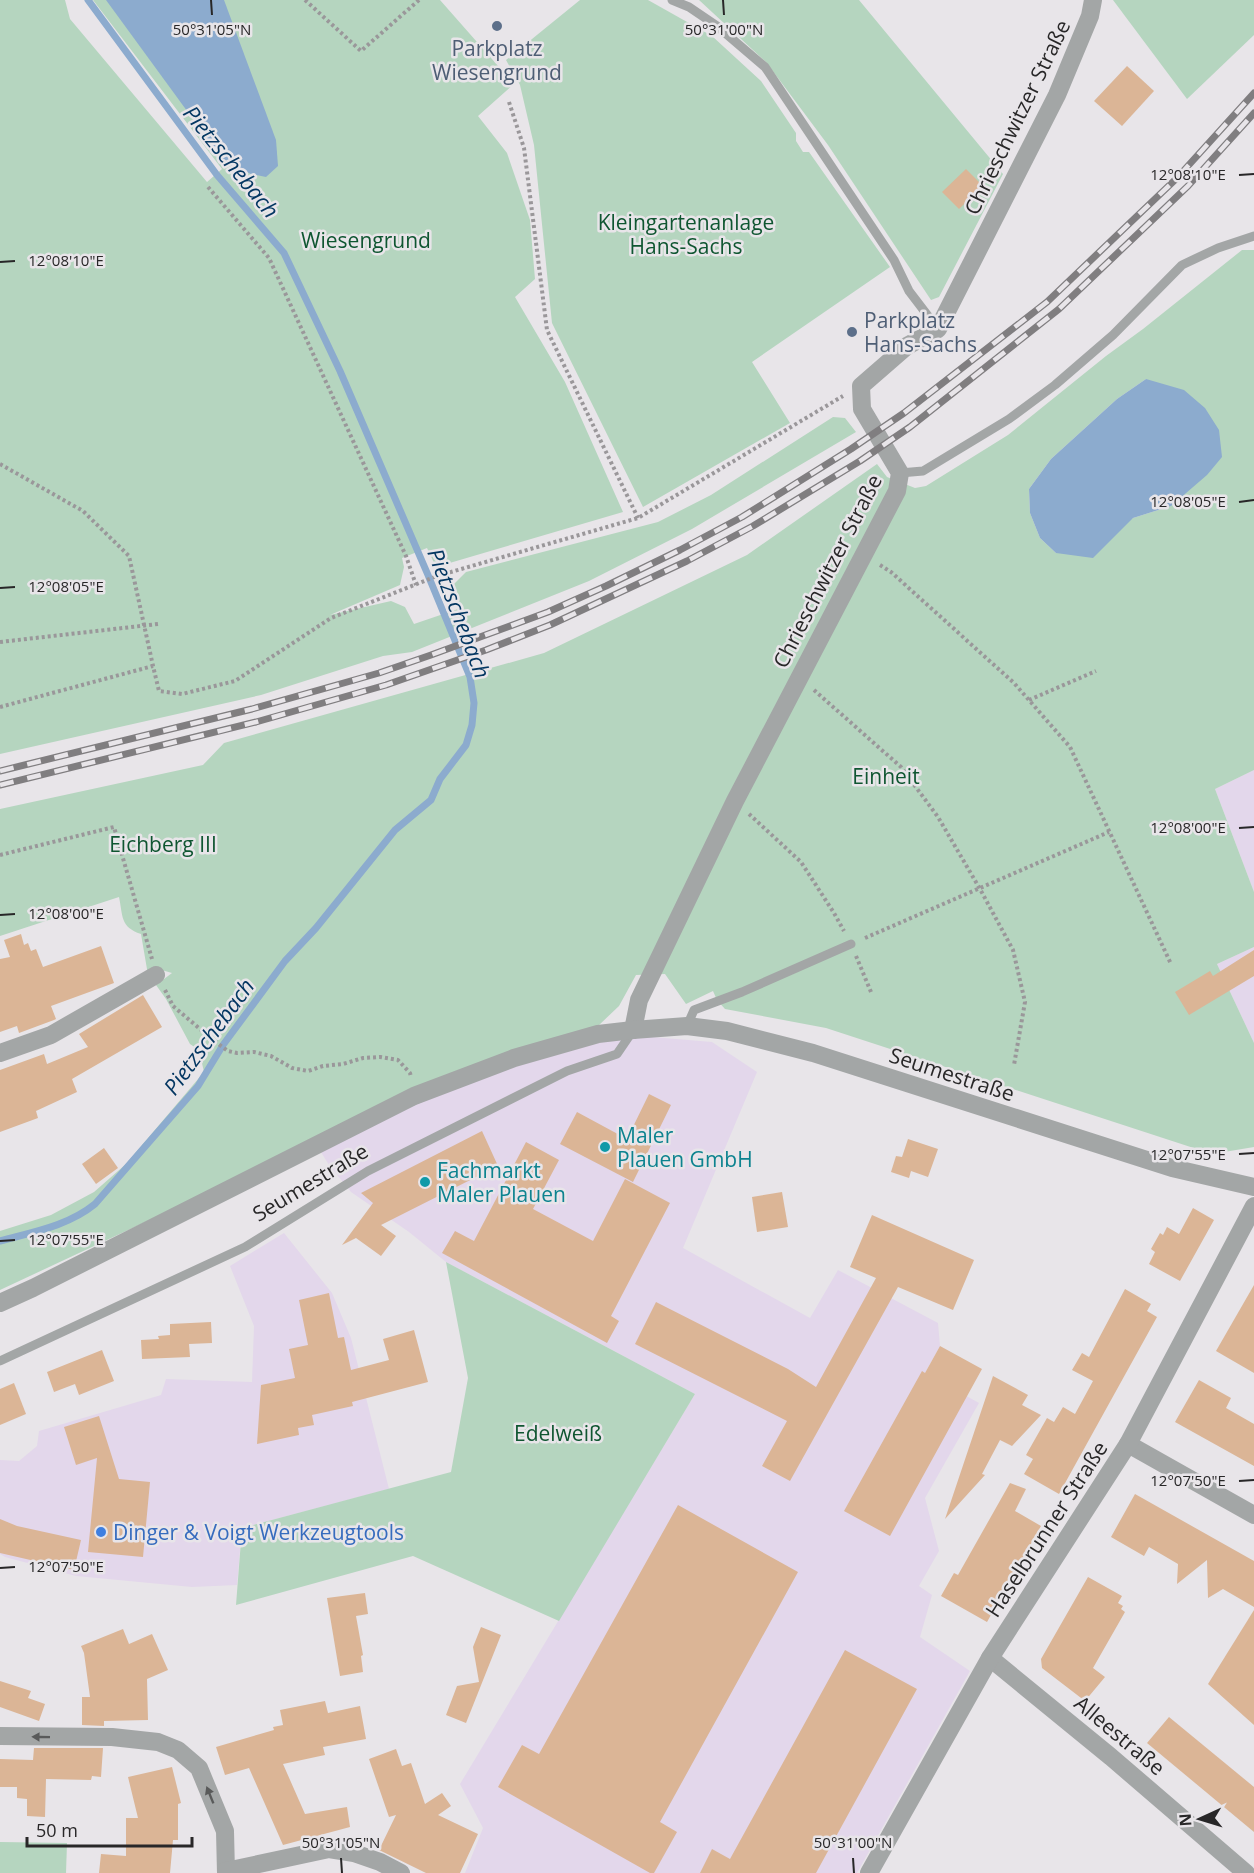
<svg xmlns="http://www.w3.org/2000/svg" width="1254" height="1873" viewBox="0 0 1254 1873" font-family="'Open Sans',sans-serif">
	<rect width="100%" height="100%" fill="#e8e5e9"/>
	<g fill="#e3d7eb">
		<polygon points="1254,770 1254,892 1215,789"/>
		<polygon points="1254,947 1254,1043 1217,964"/>
		<polygon points="640,1036 712,1042 757,1072 683,1248 810,1318 838,1270 938,1323 940,1346 925,1373 979,1403 925,1498 939,1551 919,1586 932,1595 920,1637 970,1671 857,1873 465,1873 483,1828 460,1784 695,1394 446,1262 409,1232 351,1192 329,1165 319,1149 469,1079 600,1041"/>
		<polygon points="284,1233 332,1293 351,1338 389,1489 242,1528 237,1585 192,1587 76,1576 5,1557 0,1554 0,1460 19,1461 37,1446 39,1431 161,1395 166,1379 252,1382 254,1326 230,1266"/>
	</g>
	<g fill="#b5d5bf" fill-rule="evenodd">
		<polygon points="0,0 65,0 70,19 207,182 222,169 93,0 440,0 514,84 478,116 507,153 530,220 535,279 515,297 565,382 623,512 436,567 427,548 402,558 404,567 400,585 330,615 391,601 405,607 414,624 458,609 448,590 466,572 658,522 711,495 833,417 845,418 856,432 692,529 589,581 412,652 383,656 261,695 0,754"/>
		<polygon points="580,0 648,0 712,36 761,81 796,133 796,141 803,152 809,152 890,267 752,362 790,423 643,507 552,323 534,145 520,85 506,60"/>
		<polygon points="699,0 859,0 1003,174 939,297 931,300 828,145 766,62"/>
		<polygon points="1113,0 1254,0 1254,35 1187,99"/>
		<path d="M1242 250H1254V770L1215 789 1254 892V947L1217 964 1254 1043V1147L1212 1154 826 1028 725 1009 717 1000 713 991 686 1004 665 974 636 975 619 1006 598 1026 156 1217 0 1290V1231L51 1215 94 1192 126 1164 204 1072 199 1050 190 1044 166 999 156 985 172 973 158 969 148 975 141 934C120 927 123 916 119 897L0 936V809L203 765 224 743 544 653 747 555 877 464 887 477 915 488 926 486 1008 435 1106 356 1143 329ZM1146 379 1171 506 1133 518 1056 553 1040 538 1030 513 1029 489 1051 459 1117 399Z"/>
		<polygon points="446,1262 695,1394 559,1621 413,1556 236,1605 242,1528 451,1472 468,1378"/>
		<polygon points="0,1842 67,1843 66,1873 0,1873"/>
	</g>
	<g fill="#8cabce">
		<polygon points="106,0 224,0 276,140 278,166 266,177 251,174 225,163"/>
		<polygon points="1146,379 1184,390 1205,408 1219,430 1222,457 1207,475 1171,506 1133,518 1093,558 1056,553 1040,538 1030,513 1029,489 1051,459 1117,399"/>
	</g>
	<g fill="none" stroke-linecap="round" stroke-linejoin="round">
		<path stroke="#8cabce" stroke-width="7" d="M0 1241C33 1232 68 1226 95 1204L198 1086 223 1045 285 961 316 928 395 830 431 800 440 779 466 745 472 725 474 703 470 677 428 575 340 371 284 253 217 175 88 0"/>
	</g>
	<g fill="#dbb596">
		<polygon points="1127,66 1154,91 1122,126 1094,101"/>
		<polygon points="966,169 983,186 959,209 942,192"/>
		<polygon points="21,934 24,945 28,943 31,951 36,949 43,967 101,946 114,983 51,1006 56,1019 54,1020 19,1033 17,1026 0,1032 0,959 10,957 4,940"/>
		<polygon points="1254,950 1254,976 1189,1015 1175,992 1210,971 1213,976"/>
		<polygon points="143,995 162,1027 72,1079 77,1092 36,1111 38,1118 0,1132 0,1070 44,1054 47,1064 88,1047 79,1034"/>
		<polygon points="649,1094 671,1105 633,1182 560,1144 577,1112 627,1139"/>
		<polygon points="482,1131 498,1166 381,1225 396,1236 381,1256 356,1238 342,1245 373,1203 361,1193"/>
		<polygon points="908,1139 938,1149 928,1177 911,1171 909,1178 891,1172 896,1156 902,1157"/>
		<polygon points="526,1142 559,1160 533,1209 593,1241 625,1179 670,1203 611,1316 619,1321 607,1343 442,1253 455,1231 474,1241"/>
		<polygon points="104,1148 118,1168 96,1184 82,1164"/>
		<polygon points="782,1192 788,1227 757,1232 752,1197"/>
		<polygon points="1193,1208 1214,1220 1180,1281 1149,1264 1155,1252 1151,1249 1160,1233 1163,1235 1167,1227 1179,1234"/>
		<polygon points="872,1215 974,1260 953,1310 898,1287 790,1481 762,1466 787,1421 635,1344 656,1302 788,1369 816,1387 876,1278 850,1267"/>
		<polygon points="1254,1285 1254,1373 1216,1351"/>
		<polygon points="1125,1289 1151,1304 1147,1311 1157,1317 1059,1494 1024,1474 1033,1459 1026,1455 1047,1418 1054,1422 1063,1407 1075,1414 1093,1381 1072,1370 1082,1353 1089,1357"/>
		<polygon points="329,1293 338,1338 344,1337 351,1370 389,1360 383,1339 414,1330 428,1382 352,1402 353,1406 312,1415 314,1425 298,1428 299,1435 257,1444 261,1385 295,1378 289,1349 308,1345 299,1300"/>
		<polygon points="211,1322 212,1343 189,1344 190,1357 142,1359 141,1340 159,1339 158,1336 170,1335 170,1324"/>
		<polygon points="940,1346 982,1369 890,1536 844,1511 922,1371 925,1373"/>
		<polygon points="102,1350 114,1381 79,1395 75,1384 54,1392 47,1372"/>
		<polygon points="993,1376 1028,1395 1022,1405 1041,1415 1012,1446 1000,1440 982,1474 985,1475 945,1519"/>
		<polygon points="1199,1380 1231,1398 1226,1408 1254,1424 1254,1466 1175,1422"/>
		<polygon points="14,1383 26,1414 0,1425 0,1389"/>
		<polygon points="99,1416 119,1479 150,1482 143,1557 88,1552 97,1458 76,1465 64,1427"/>
		<polygon points="1010,1483 1026,1489 1015,1511 1041,1526 987,1622 941,1596 954,1573 958,1575"/>
		<polygon points="1135,1494 1254,1561 1254,1607 1223,1589 1208,1598 1207,1560 1177,1584 1178,1564 1149,1547 1144,1556 1111,1537"/>
		<polygon points="678,1505 798,1572 660,1822 677,1832 654,1873 650,1873 498,1787 522,1745 539,1754"/>
		<polygon points="0,1519 17,1526 81,1540 74,1570 0,1553"/>
		<polygon points="1088,1577 1122,1596 1118,1603 1123,1606 1121,1609 1125,1612 1093,1668 1105,1677 1085,1701 1042,1668 1041,1659"/>
		<polygon points="365,1593 368,1614 356,1616 363,1655 361,1656 363,1672 340,1676 327,1598"/>
		<polygon points="1254,1610 1254,1725 1208,1684"/>
		<polygon points="481,1627 501,1635 466,1723 446,1715 457,1686 479,1682 473,1647"/>
		<polygon points="123,1629 129,1644 152,1634 168,1670 147,1679 148,1720 104,1721 104,1726 82,1725 82,1697 90,1697 84,1653 81,1646"/>
		<polygon points="845,1650 917,1689 816,1873 700,1873 712,1849 730,1859"/>
		<polygon points="0,1681 31,1691 28,1698 45,1704 39,1721 0,1707"/>
		<polygon points="325,1701 328,1713 360,1706 366,1739 323,1747 325,1755 283,1764 305,1814 347,1807 350,1827 283,1845 249,1768 225,1775 216,1747 274,1730 273,1727 283,1725 280,1710"/>
		<polygon points="1169,1717 1254,1787 1254,1832 1147,1743"/>
		<polygon points="34,1748 103,1748 101,1777 92,1776 91,1780 46,1779 45,1817 27,1816 27,1799 17,1798 17,1787 0,1787 0,1759 33,1760"/>
		<polygon points="396,1749 402,1766 411,1763 425,1804 442,1793 451,1806 438,1815 478,1834 460,1873 426,1873 379,1850 396,1815 389,1817 369,1759"/>
		<polygon points="172,1767 181,1803 178,1804 178,1840 173,1840 170,1873 99,1873 101,1854 126,1856 126,1818 138,1818 128,1777"/>
	</g>
	<g fill="none" stroke-linecap="round" stroke-linejoin="round">
		<g stroke="#9a979a" stroke-width="4" stroke-dasharray="3 3" stroke-linecap="butt">
			<polyline points="305,0 361,51 419,0"/>
			<polyline points="509,102 524,148 547,330 638,518"/>
			<polyline points="208,187 269,258 406,556 416,585"/>
			<polyline points="0,464 83,511 129,556 153,666"/>
			<polyline points="880,565 891,572 1014,683 1070,747 1171,964"/>
			<polyline points="0,642 158,624"/>
			<polyline points="814,690 901,767 938,817 980,889 1013,950 1025,1002 1014,1065"/>
			<polyline points="1029,700 1096,671"/>
			<polyline points="0,707 153,666 159,691 182,694 235,681 331,618 437,576 638,518 843,396"/>
			<polyline points="749,814 801,862 834,913 844,931"/>
			<polyline points="0,855 114,827 152,959"/>
			<polyline points="865,938 1109,832"/>
			<polyline points="856,956 871,992"/>
			<polyline points="165,990 173,1006 213,1040 228,1051 237,1053 254,1052 271,1056 292,1068 308,1071 323,1066 343,1064 363,1058 380,1057 398,1060 410,1073 411,1077"/>
		</g>
		<g stroke="#a3a6a6" stroke-width="9">
			<polyline points="672,0 689,7 717,26 765,67 894,260 909,291 938,329"/>
			<polyline points="900,473 923,471 1009,419 1055,385 1113,335 1182,265 1218,248 1254,236"/>
			<polyline points="687,1026 694,1010 742,992 851,944"/>
			<polyline points="0,1361 245,1247 368,1171 567,1071 617,1054 632,1032"/>
		</g>
		<g stroke="#a3a6a6" stroke-width="18">
			<polyline points="633,1030 639,1000 735,801 897,491 900,473 862,409 861,386 907,346 938,329 1057,95 1090,16 1093,0"/>
			<polyline points="0,1053 51,1035 156,975"/>
			<polyline points="1128,1444 1254,1515"/>
			<polyline points="990,1658 1111,1757 1246,1873"/>
			<polyline points="0,1736 112,1737 158,1742 178,1750 199,1768 225,1831 226,1873"/>
			<polyline points="226,1871 329,1849 354,1853 380,1862 401,1873"/>
			<polyline points="869,1873 990,1658 1128,1444 1254,1206"/>
		</g>
		<polyline stroke="#a3a6a6" stroke-width="18" points="0,1303 33,1288 414,1096 514,1058 598,1034 633,1030 687,1026 727,1031 813,1053 1172,1168 1254,1187"/>
		<defs>
			<g id="rail">
				<polyline points="0,771 252,709 379,673 431,655 548,612 606,586 680,550 742,517 851,449 904,413 1047,302 1177,178 1254,93"/>
				<polyline points="0,785 256,722 386,685 486,650 550,625 687,561 753,526 860,461 910,427 1059,309 1188,186 1254,113"/>
			</g>
		</defs>
		<use href="#rail" stroke="#807e80" stroke-width="7"/>
		<use href="#rail" stroke="#e8e5e9" stroke-width="4.5" stroke-dasharray="14" stroke-linecap="butt"/>
	</g>
	<defs><path id="oneway-solid" d="M-6-.8H1V-3.2L6.5 0L1 3.2V.8H-6Z" transform="scale(1.5)"/></defs>
	<g fill="#595a5a">
		<use href="#oneway-solid" transform="translate(41 1737) rotate(-179)"/>
		<use href="#oneway-solid" transform="translate(210 1795) rotate(-112)"/>
	</g>
	<path fill="none" stroke="#282728" stroke-width="2" d="M211 0 212 15M723 0 724 15M1239 175 1254 174M0 262 15 261M1239 502 1254 500M0 588 15 587M1239 828 1254 827M0 915 15 914M1239 1154 1254 1153M0 1241 15 1240M1239 1481 1254 1480M0 1568 15 1567M341 1858 342 1873M853 1858 854 1873"/>
	<g fill="#5c6f8a" stroke="#e8e5e9" stroke-width="2">
		<circle cx="497" cy="26" r="6"/>
		<circle cx="852" cy="332" r="6"/>
	</g>
	<g fill="#0f9aa8" stroke="#e8e5e9" stroke-width="2">
		<circle cx="605" cy="1147" r="6"/>
		<circle cx="425" cy="1182" r="6"/>
	</g>
	<circle fill="#3f7fe0" stroke="#e8e5e9" stroke-width="2" cx="101" cy="1532" r="6"/>
	<g text-anchor="middle" dominant-baseline="central" stroke-width="5" stroke-linejoin="round" paint-order="stroke">
		<g font-size="21" fill="#4e5e75" stroke="#e8e5e9">
			<text x="497" y="48">Parkplatz<tspan x="497" dy="24">Wiesengrund</tspan></text>
			<text x="864" y="320" text-anchor="start">Parkplatz<tspan x="864" dy="24">Hans-Sachs</tspan></text>
		</g>
		<g font-size="21" fill="#282728" stroke="#e8e5e9">
			<text transform="translate(1017 117) rotate(-64)">Chrieschwitzer Straße</text>
			<text transform="translate(827 571) rotate(-63)">Chrieschwitzer Straße</text>
			<text transform="translate(952 1074) rotate(18)">Seumestraße</text>
			<text transform="translate(310 1182) rotate(-31)">Seumestraße</text>
			<text transform="translate(1046 1529) rotate(-57)">Haselbrunner Straße</text>
			<text transform="translate(1120 1735) rotate(40)">Alleestraße</text>
		</g>
		<g font-size="21" fill="#0f5631" stroke="#e8e5e9">
			<text x="686" y="222">Kleingartenanlage<tspan x="686" dy="24">Hans-Sachs</tspan></text>
			<text x="366" y="240">Wiesengrund</text>
			<text x="886" y="776">Einheit</text>
			<text x="163" y="844">Eichberg III</text>
			<text x="558" y="1433">Edelweiß</text>
		</g>
		<g font-size="21" fill="#0d838f" stroke="#e8e5e9" text-anchor="start">
			<text x="617" y="1135">Maler<tspan x="617" dy="24">Plauen GmbH</tspan></text>
			<text x="437" y="1170">Fachmarkt<tspan x="437" dy="24">Maler Plauen</tspan></text>
		</g>
		<g font-size="21" fill="#366cbe" stroke="#e8e5e9" text-anchor="start">
			<text x="113" y="1532">Dinger &amp; Voigt Werkzeugtools</text>
		</g>
		<g font-size="22" font-style="italic" fill="#043762" stroke="#e8e5e9">
			<text transform="translate(232 161) rotate(51)">Pietzschebach</text>
			<text transform="translate(460 613) rotate(69)">Pietzschebach</text>
			<text transform="translate(208 1036) rotate(-54)">Pietzschebach</text>
		</g>
	</g>
	<g font-size="15" text-anchor="middle" fill="#282728" stroke="#e8e5e9" stroke-width="5" stroke-linejoin="round" paint-order="stroke">
		<text x="212" y="35">50°31'05"N</text>
		<text x="724" y="35">50°31'00"N</text>
		<text x="1188" y="180">12°08'10"E</text>
		<text x="66" y="266">12°08'10"E</text>
		<text x="1188" y="507">12°08'05"E</text>
		<text x="66" y="592">12°08'05"E</text>
		<text x="1188" y="833">12°08'00"E</text>
		<text x="66" y="919">12°08'00"E</text>
		<text x="1188" y="1160">12°07'55"E</text>
		<text x="66" y="1245">12°07'55"E</text>
		<text x="1188" y="1486">12°07'50"E</text>
		<text x="66" y="1572">12°07'50"E</text>
		<text x="341" y="1848">50°31'05"N</text>
		<text x="853" y="1848">50°31'00"N</text>
	</g>
	<g transform="translate(1200 1819) rotate(266)" stroke="#e8e5e9" stroke-width="4.5" paint-order="stroke">
	<path d="M0-4.5L10 22L0 15L-10 22Z" fill="#282728"/>
	<text y="-9" font-size="16" font-weight="bold" text-anchor="middle" fill="#282728">N</text>
	</g>
	<path d="M27 1837v9h165v-9" fill="none" stroke="#282728" stroke-width="3"/>
	<text x="36" y="1837" font-size="18" fill="#282728" stroke="#e8e5e9" stroke-width="4.5" paint-order="stroke">50 m</text>
</svg>
